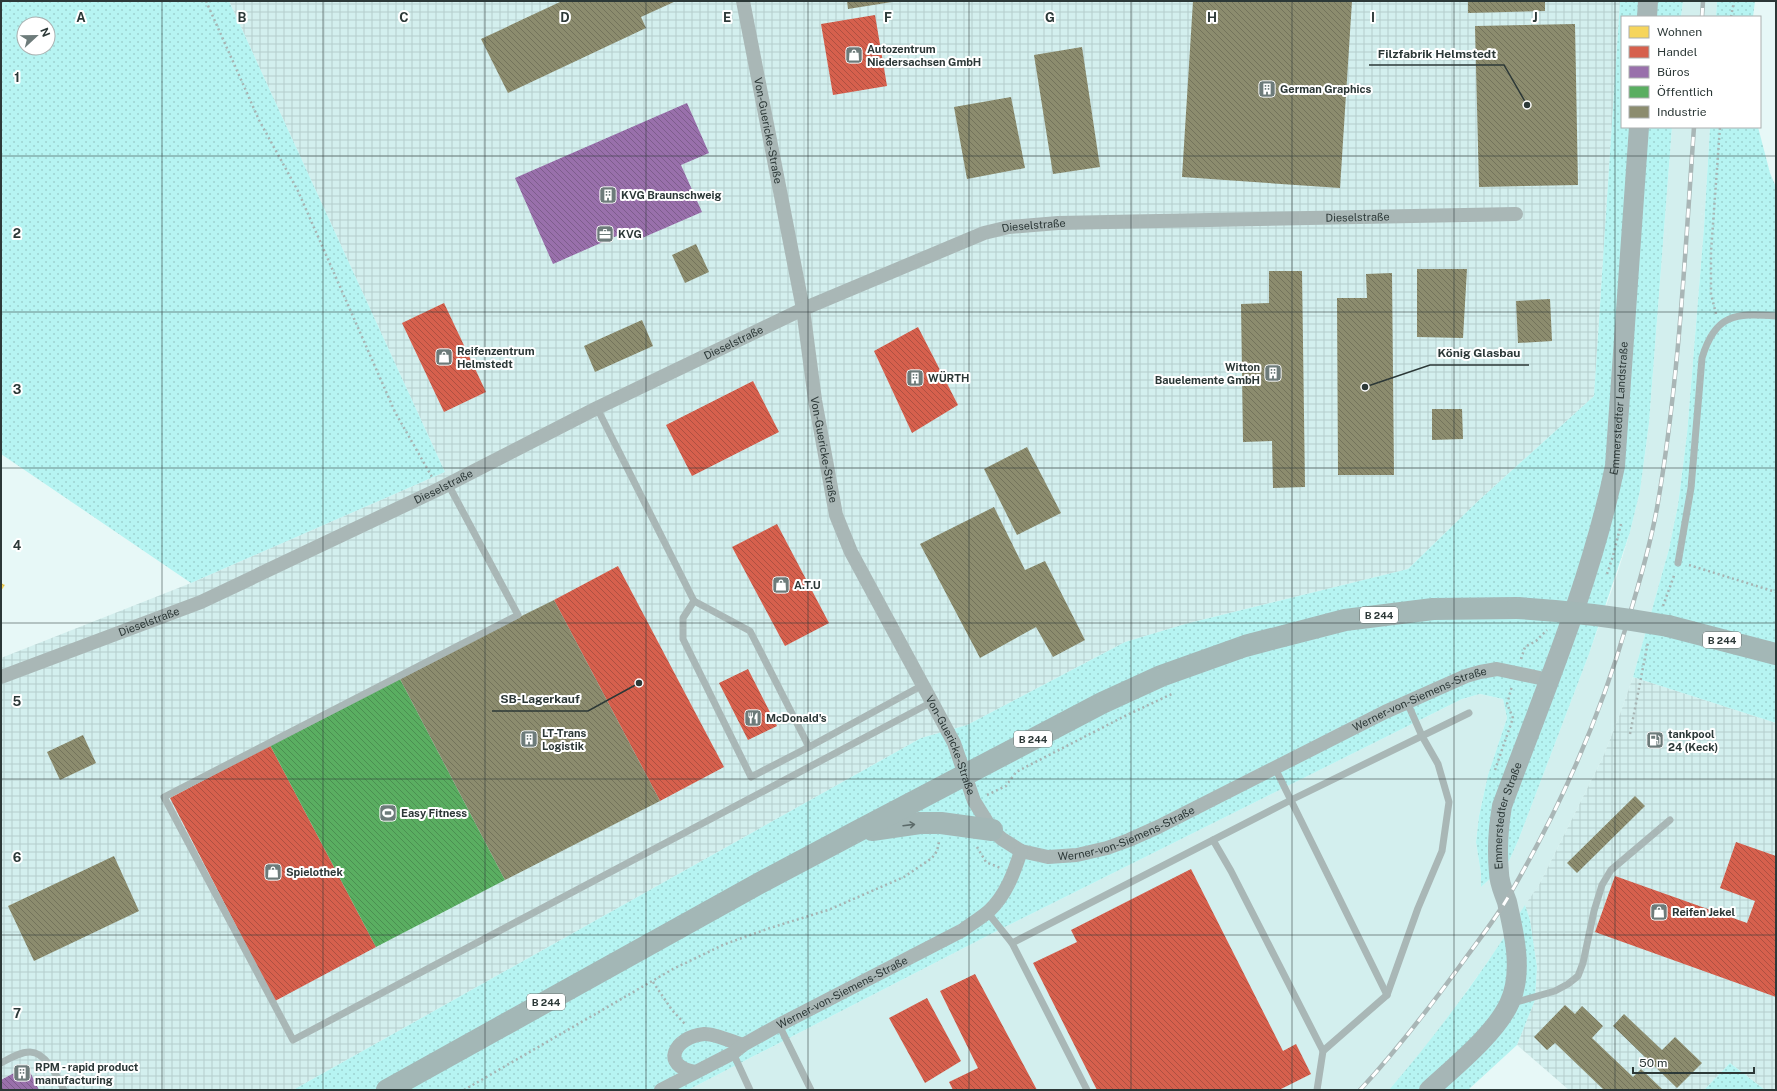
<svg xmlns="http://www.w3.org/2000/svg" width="1777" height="1091" viewBox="0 0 1777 1091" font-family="'Public Sans',sans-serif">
	<defs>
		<pattern id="industrial-grid" width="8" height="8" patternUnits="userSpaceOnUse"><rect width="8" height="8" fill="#d3efee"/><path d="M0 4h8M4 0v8" fill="none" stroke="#b5cecd"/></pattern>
		<pattern id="grass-dots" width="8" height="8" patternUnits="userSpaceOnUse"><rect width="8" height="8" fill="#b6f4f2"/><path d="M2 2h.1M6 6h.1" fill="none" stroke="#9dd2d0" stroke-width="1.8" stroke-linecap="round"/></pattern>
		<pattern id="homes-back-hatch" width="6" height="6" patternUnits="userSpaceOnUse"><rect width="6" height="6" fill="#f6d55c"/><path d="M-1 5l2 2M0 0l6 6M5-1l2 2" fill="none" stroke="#d3b851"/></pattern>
		<pattern id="shops-back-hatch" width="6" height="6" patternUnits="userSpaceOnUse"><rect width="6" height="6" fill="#d6604d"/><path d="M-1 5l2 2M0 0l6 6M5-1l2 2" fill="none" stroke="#ae5041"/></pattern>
		<pattern id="offices-back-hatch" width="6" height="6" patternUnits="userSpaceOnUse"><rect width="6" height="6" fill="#9970ab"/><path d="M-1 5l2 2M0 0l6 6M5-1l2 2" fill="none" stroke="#7d5d8c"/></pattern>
		<pattern id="public-back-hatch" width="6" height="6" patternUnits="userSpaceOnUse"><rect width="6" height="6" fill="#5aae61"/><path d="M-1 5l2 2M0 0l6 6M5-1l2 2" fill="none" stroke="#4b8f51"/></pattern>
		<pattern id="industry-back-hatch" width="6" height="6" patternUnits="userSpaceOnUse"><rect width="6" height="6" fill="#8c8c6e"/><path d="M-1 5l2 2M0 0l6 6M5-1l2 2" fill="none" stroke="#73735b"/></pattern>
	</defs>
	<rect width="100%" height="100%" fill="#e7f8f7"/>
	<g fill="#d3efee">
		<polygon points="1683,1 1717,1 1716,17 1681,17"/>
		<polygon points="1672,127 1710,127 1704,227 1687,434 1678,505 1669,549 1633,677 1620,714 1603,757 1539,885 1501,943 1449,1016 1413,1063 1389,1090 688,1090 991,934 1462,699 1480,694 1503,699 1507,718 1488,775 1479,816 1476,842 1481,874 1481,887 1509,861 1518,841 1589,654 1616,578 1630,532 1640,491 1649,423"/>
	</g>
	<g fill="url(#industrial-grid)">
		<polygon points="229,1 1620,1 1594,396 1477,502 1408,569 1185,624 1125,642 967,725 921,738 293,1090 1,1090 1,658 191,583 445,472"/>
		<polygon points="1633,677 1776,723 1776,1090 1765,1090 1730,1063 1704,1090 1569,1090 1517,1045 1535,1000 1537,967 1530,920 1525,905 1539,885 1603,757 1620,714"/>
	</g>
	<g fill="url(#grass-dots)" fill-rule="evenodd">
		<path d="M1 1H229L445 472 191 583 1 454ZM24 24H48V48H24Z"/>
		<polygon points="1620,1 1683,1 1681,17 1622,17 1622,127 1672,127 1649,423 1640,491 1630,532 1589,654 1518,841 1509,861 1481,887 1481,874 1476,842 1479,816 1488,775 1507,718 1503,699 1480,694 1462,699 991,934 688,1090 293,1090 921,738 967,725 1125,642 1185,624 1408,569 1477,502 1594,396"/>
		<polygon points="1717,1 1755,1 1753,17 1716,17"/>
		<polygon points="1710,127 1758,127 1770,173 1776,187 1776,723 1633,677 1669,549 1678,505 1687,434 1704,227"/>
		<path d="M1525 905 1530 920 1537 967 1535 1000 1517 1045 1468 1090H1389C1439 1032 1484 970 1525 905Z"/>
		<polygon points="1730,1063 1765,1090 1704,1090"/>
	</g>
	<polygon fill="url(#homes-back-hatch)" points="1,583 5,585 1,591"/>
	<g fill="url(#shops-back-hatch)">
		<polygon points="875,15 887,86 833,95 821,24"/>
		<polygon points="444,303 486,392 444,412 402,323"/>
		<polygon points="918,327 958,405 912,433 874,351"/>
		<polygon points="753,381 779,432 692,476 666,425"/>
		<polygon points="777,524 829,623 785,646 732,547"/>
		<polygon points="618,566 724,767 660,801 554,600"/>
		<polygon points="748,669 777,726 748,740 719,683"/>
		<polygon points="270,745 376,947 275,1001 170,798"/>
		<polygon points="1736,842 1776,856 1776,997 1595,932 1615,876 1747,923 1755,901 1720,888"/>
		<polygon points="1191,869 1283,1051 1296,1044 1311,1074 1279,1090 1097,1090 1033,963 1077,942 1071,930"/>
		<polygon points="975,974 1037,1090 953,1090 949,1082 978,1068 940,991"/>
		<polygon points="927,998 961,1061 925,1083 889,1018"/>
	</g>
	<g fill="url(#offices-back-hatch)">
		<polygon points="687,103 709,153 681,165 702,212 642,238 637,227 553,264 515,178"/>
		<polygon points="27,1066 39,1090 1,1090 1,1080"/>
	</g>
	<polygon fill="url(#public-back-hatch)" points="399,677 505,880 376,947 270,745"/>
	<g fill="url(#industry-back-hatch)">
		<polygon points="562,1 676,1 641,17 646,28 508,93 481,39"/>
		<polygon points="847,1 892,1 892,2 848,9"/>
		<polygon points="1193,1 1352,1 1340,188 1182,177"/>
		<polygon points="1468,1 1545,1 1545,11 1468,13"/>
		<polygon points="1575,24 1578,185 1479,187 1475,26"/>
		<polygon points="1082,47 1100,167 1053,174 1034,55"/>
		<polygon points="1011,97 1025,168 967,179 954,107"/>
		<polygon points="696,244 709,272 685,283 672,255"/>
		<polygon points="1417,269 1467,269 1463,338 1417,337"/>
		<polygon points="1269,271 1302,271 1305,487 1273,488 1272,441 1243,442 1241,304 1269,303"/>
		<polygon points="1392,273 1394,475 1338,475 1337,298 1367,298 1366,274"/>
		<polygon points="1550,299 1552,341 1518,343 1516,301"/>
		<polygon points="642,320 653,346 595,372 584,346"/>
		<polygon points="1432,409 1462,409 1463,439 1432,440"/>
		<polygon points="1027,447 1061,513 1017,535 984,469"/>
		<polygon points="994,507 1025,570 1045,561 1085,640 1053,657 1036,627 980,658 920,544"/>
		<polygon points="554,600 660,801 505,880 399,677"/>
		<polygon points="83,735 96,763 60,780 47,752"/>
		<polygon points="1635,796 1645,806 1577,873 1567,863"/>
		<polygon points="114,856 139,911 34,961 8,906"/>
		<polygon points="1565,1005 1575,1014 1582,1006 1603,1026 1592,1038 1633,1077 1641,1069 1662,1089 1604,1090 1555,1043 1547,1050 1534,1037"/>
		<polygon points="1624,1014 1662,1050 1675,1037 1702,1063 1677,1088 1613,1026"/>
	</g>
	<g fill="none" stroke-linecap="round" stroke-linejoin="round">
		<g stroke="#a7b4b3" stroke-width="2.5" stroke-dasharray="2 3" stroke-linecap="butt">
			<polyline points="206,1 259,120 298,191 395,412 432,477"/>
			<polyline points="1731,17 1734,1"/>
			<polyline points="1716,314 1711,294 1711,252 1720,127"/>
			<polyline points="1689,565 1776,592"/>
			<polyline points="1607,574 1613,556 1621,524"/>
			<polyline points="1663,606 1675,573"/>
			<polyline points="1521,659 1525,647 1536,641 1547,630"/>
			<polyline points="1630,734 1648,642"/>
			<polyline points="1495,770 1513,718 1507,704 1512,686"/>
			<polyline points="987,795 1006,786 1016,772 1125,716 1174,693"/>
			<polyline points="977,847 986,862 1000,868"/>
			<polyline points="653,982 672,1010 685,1024"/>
			<polyline points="464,1090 673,969 725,944 770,928 828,910 904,877 932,858 937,851 939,842"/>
		</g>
		<g stroke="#a9b7b6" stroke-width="7">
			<polyline points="597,408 694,601 750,631 809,747 923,685"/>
			<polyline points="448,484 518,615 164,797 293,1040 932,702"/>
			<path d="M1678 563 1691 488 1702 358C1715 314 1735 313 1776 316"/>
			<polyline points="694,601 683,618 683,639 751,777 809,747"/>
			<polyline points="1275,768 1387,995"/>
			<polyline points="1213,840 1231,871 1323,1051"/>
			<polyline points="988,913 1012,943 1087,1090"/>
			<polyline points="1012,943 1291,800 1469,713"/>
			<polyline points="1513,1003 1555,991 1568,984 1578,976 1583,963 1594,911 1602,885 1611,870 1670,820"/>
			<polyline points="779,1025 811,1090"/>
			<polyline points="733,1053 750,1090"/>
			<path d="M1 1063C10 1058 20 1052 30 1052 46 1052 58 1078 64 1090"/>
			<polyline points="1317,1090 1323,1051 1387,995 1418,908 1442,851 1449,802 1438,764 1422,736 1407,702"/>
		</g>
		<g stroke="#a9b7b6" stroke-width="14">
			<path id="s1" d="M743 1 803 309 815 400 836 515 851 552 954 743 974 801 992 830 1002 839 1021 851 1048 857 1077 855 1107 848 1129 840 1158 827 1385 712 1466 676 1480 672 1497 669 1549 680"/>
			<path id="s2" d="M1 677 201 602 439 489 597 408 803 309 984 233 1009 227 1058 223 1516 214"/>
			<path d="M695 1072C660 1066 674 1037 704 1034 713 1033 733 1042 743 1045"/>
			<path id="s3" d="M661 1090 733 1053 743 1045 779 1025 963 930C971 924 981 918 989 911 1006 895 1014 873 1021 851"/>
		</g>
		<g stroke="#a6b6b6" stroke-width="20">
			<polyline points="1647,17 1648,1"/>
			<path id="s4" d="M1429 1090C1454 1067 1495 1034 1509 1004 1524 973 1514 933 1507 902 1504 893 1499 883 1499 873 1497 851 1498 829 1502 806 1543 695 1591 582 1615 466L1639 127"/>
		</g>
		<g stroke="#a3b7b6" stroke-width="22">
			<polyline points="1668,626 1776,654"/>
			<polyline points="872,830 920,823 941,823 992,830"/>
			<polyline points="387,1090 758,884 856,832 1102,703 1161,676 1245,646 1345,620 1433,609 1517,608"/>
		</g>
		<defs>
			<g id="rail">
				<polyline points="1702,17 1703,1"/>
				<path d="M1360 1090C1397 1050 1430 1007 1462 963 1477 942 1494 921 1507 899 1559 811 1600 718 1628 620 1639 584 1650 546 1657 508 1679 382 1685 254 1694 127"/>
			</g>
		</defs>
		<use href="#rail" stroke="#a9b6b6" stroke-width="4.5"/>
		<use href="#rail" stroke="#fff" stroke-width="3" stroke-dasharray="9" stroke-linecap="butt"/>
		<path stroke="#a3b7b6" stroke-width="22" d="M1517 608C1568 611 1618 617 1668 626"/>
	</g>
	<defs><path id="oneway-shaft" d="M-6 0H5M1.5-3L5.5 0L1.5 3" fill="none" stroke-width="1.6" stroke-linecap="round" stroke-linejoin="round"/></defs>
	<use stroke="#5c6b6a" href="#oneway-shaft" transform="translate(909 825) rotate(-7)"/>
	<path fill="none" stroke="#2c3837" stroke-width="1" stroke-opacity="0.55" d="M162 1V1090M323 1V1090M485 1V1090M646 1V1090M808 1V1090M969 1V1090M1131 1V1090M1292 1V1090M1454 1V1090M1615 1V1090M1 156H1776M1 312H1776M1 468H1776M1 623H1776M1 779H1776M1 935H1776"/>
	<defs>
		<symbol id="shop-square" viewBox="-11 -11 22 22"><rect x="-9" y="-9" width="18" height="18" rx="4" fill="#6d7b7a" stroke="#fff"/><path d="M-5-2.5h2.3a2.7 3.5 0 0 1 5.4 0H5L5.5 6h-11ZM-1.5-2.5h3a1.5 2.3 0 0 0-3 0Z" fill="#fff"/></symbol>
		<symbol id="building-square" viewBox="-11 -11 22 22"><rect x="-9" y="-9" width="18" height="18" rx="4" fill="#6d7b7a" stroke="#fff"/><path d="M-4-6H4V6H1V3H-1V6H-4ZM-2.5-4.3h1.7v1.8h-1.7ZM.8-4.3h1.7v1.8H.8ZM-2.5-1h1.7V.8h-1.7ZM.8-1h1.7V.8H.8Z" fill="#fff"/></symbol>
		<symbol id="office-square" viewBox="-11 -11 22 22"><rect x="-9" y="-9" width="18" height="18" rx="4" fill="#6d7b7a" stroke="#fff"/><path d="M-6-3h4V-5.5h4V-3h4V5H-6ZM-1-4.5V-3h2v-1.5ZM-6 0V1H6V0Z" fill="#fff"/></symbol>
		<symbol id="restaurant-square" viewBox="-11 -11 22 22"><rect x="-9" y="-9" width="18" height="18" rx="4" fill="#6d7b7a" stroke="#fff"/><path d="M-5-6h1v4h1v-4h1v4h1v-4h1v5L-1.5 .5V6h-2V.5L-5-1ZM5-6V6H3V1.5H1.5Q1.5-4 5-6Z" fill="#fff"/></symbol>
		<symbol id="fuel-square" viewBox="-11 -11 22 22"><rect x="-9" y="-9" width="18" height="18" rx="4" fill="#6d7b7a" stroke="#fff"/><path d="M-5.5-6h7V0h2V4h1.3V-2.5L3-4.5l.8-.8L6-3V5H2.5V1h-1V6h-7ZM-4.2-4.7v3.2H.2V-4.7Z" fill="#fff"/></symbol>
		<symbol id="stadium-square" viewBox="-11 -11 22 22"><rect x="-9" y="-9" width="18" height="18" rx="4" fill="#6d7b7a" stroke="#fff"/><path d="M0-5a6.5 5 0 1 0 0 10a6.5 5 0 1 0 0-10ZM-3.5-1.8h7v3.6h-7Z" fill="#fff"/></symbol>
	</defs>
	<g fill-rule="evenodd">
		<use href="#shop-square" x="844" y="45" width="20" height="20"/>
		<use href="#building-square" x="1257" y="79" width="20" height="20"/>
		<use href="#building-square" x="598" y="185" width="20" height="20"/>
		<use href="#office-square" x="595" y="224" width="20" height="20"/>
		<use href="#shop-square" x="434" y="347" width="20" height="20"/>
		<use href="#building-square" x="1263" y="363" width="20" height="20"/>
		<use href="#building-square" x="905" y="368" width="20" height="20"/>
		<use href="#shop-square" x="771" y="575" width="20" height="20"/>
		<use href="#restaurant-square" x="743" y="708" width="20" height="20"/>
		<use href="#building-square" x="519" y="729" width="20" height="20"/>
		<use href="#fuel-square" x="1645" y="730" width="20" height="20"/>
		<use href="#stadium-square" x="378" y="803" width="20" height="20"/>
		<use href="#shop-square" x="263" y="862" width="20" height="20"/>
		<use href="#shop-square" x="1649" y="902" width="20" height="20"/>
		<use href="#building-square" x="12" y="1063" width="20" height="20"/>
	</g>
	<g text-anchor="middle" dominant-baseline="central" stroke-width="4" stroke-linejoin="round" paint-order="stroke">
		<g fill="#fff" stroke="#6b7473" stroke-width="1">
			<rect x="1360" y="607" width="38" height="16" rx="3"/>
			<rect x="1703" y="632" width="38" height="16" rx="3"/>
			<rect x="1014" y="731" width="38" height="16" rx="3"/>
			<rect x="527" y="994" width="38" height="16" rx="3"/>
		</g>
		<g font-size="10" font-weight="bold" fill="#2c3837">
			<text x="1379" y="615">B 244</text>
			<text x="1722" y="640">B 244</text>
			<text x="1033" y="739">B 244</text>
			<text x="546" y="1002">B 244</text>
		</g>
		<g font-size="11" font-weight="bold" fill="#2c3837" stroke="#fff" text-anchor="start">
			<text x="867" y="49">Autozentrum<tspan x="867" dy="13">Niedersachsen GmbH</tspan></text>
			<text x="1280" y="89">German Graphics</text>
			<text x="621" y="195">KVG Braunschweig</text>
			<text x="618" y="234">KVG</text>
			<text x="457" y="351">Reifenzentrum<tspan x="457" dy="13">Helmstedt</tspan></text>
			<text x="1260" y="367" text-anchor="end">Witton<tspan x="1260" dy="13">Bauelemente GmbH</tspan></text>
			<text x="928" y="378">WÜRTH</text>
			<text x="794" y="585">A.T.U</text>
			<text x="766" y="718">McDonald's</text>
			<text x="542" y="733">LT-Trans<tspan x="542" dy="13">Logistik</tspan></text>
			<text x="1668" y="734">tankpool<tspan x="1668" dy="13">24 (Keck)</tspan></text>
			<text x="401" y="813">Easy Fitness</text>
			<text x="286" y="872">Spielothek</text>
			<text x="1672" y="912">Reifen Jekel</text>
			<text x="35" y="1067">RPM - rapid product<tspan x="35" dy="13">manufacturing</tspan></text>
		</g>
		<g font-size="11" fill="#2c3837" stroke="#fff">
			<text stroke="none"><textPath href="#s1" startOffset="132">Von-Guericke-Straße</textPath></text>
			<text stroke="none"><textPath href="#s2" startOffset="1454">Dieselstraße</textPath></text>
			<text stroke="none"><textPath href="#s2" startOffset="1130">Dieselstraße</textPath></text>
			<text stroke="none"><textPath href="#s2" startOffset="806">Dieselstraße</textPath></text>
			<text stroke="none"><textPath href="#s4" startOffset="736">Emmerstedter Landstraße</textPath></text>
			<text stroke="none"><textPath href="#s1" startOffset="456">Von-Guericke-Straße</textPath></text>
			<text stroke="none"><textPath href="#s2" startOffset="482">Dieselstraße</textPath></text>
			<text stroke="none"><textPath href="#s2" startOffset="158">Dieselstraße</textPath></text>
			<text stroke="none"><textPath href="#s1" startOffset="1345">Werner-von-Siemens-Straße</textPath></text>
			<text stroke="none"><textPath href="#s1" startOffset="780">Von-Guericke-Straße</textPath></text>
			<text stroke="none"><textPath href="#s4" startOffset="311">Emmerstedter Straße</textPath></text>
			<text stroke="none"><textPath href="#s1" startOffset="1021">Werner-von-Siemens-Straße</textPath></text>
			<text stroke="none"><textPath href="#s3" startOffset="206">Werner-von-Siemens-Straße</textPath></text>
		</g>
	</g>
	<g font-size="13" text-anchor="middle" font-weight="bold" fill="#2c3837" stroke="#fff" stroke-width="4" stroke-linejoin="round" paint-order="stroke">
		<text x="81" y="22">A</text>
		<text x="242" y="22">B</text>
		<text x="404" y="22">C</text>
		<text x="565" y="22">D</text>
		<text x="727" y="22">E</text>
		<text x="888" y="22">F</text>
		<text x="1050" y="22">G</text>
		<text x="1212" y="22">H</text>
		<text x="1373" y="22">I</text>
		<text x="1535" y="22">J</text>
		<text x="17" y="82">1</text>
		<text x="17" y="238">2</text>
		<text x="17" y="394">3</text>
		<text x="17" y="550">4</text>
		<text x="17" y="706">5</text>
		<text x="17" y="862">6</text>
		<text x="17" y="1018">7</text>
	</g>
	<path fill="none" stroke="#2c3837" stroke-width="1.5" d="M1527 105L1504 65H1369M1365 387L1430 365H1529M639 683L588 711H492"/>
	<g fill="#2c3837" stroke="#fff" stroke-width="1.5">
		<circle cx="1527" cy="105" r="4"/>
		<circle cx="1365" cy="387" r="4"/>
		<circle cx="639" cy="683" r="4"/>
	</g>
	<g font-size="12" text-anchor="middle" font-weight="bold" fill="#2c3837" stroke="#fff" stroke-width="4" stroke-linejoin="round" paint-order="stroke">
		<text x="1437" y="58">Filzfabrik Helmstedt</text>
		<text x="1479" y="357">König Glasbau</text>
		<text x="540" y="703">SB-Lagerkauf</text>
	</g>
	<rect width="1777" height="1091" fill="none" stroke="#2c3837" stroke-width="4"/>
	<rect x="1621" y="16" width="140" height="112" fill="#ffffff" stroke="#abafaf"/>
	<rect x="1629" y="26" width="20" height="12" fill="#f6d55c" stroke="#abafaf"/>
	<text x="1657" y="36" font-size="12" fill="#2c3837">Wohnen</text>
	<rect x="1629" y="46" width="20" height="12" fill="#d6604d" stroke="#abafaf"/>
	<text x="1657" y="56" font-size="12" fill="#2c3837">Handel</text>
	<rect x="1629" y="66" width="20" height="12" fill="#9970ab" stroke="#abafaf"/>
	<text x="1657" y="76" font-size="12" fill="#2c3837">Büros</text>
	<rect x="1629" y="86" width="20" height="12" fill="#5aae61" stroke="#abafaf"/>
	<text x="1657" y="96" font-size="12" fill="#2c3837">Öffentlich</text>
	<rect x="1629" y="106" width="20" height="12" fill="#8c8c6e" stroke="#abafaf"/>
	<text x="1657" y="116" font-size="12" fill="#2c3837">Industrie</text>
	<g transform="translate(36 36) rotate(68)"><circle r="19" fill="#ffffff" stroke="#abafaf"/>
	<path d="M0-3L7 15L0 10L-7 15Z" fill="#6d7b7a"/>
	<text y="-6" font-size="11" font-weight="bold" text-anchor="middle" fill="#2c3837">N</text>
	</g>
	<path d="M1633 1067v6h121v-6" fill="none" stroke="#2c3837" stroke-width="2"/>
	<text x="1639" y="1067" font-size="12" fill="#2c3837" stroke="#ffffff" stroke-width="3" paint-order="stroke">50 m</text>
</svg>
